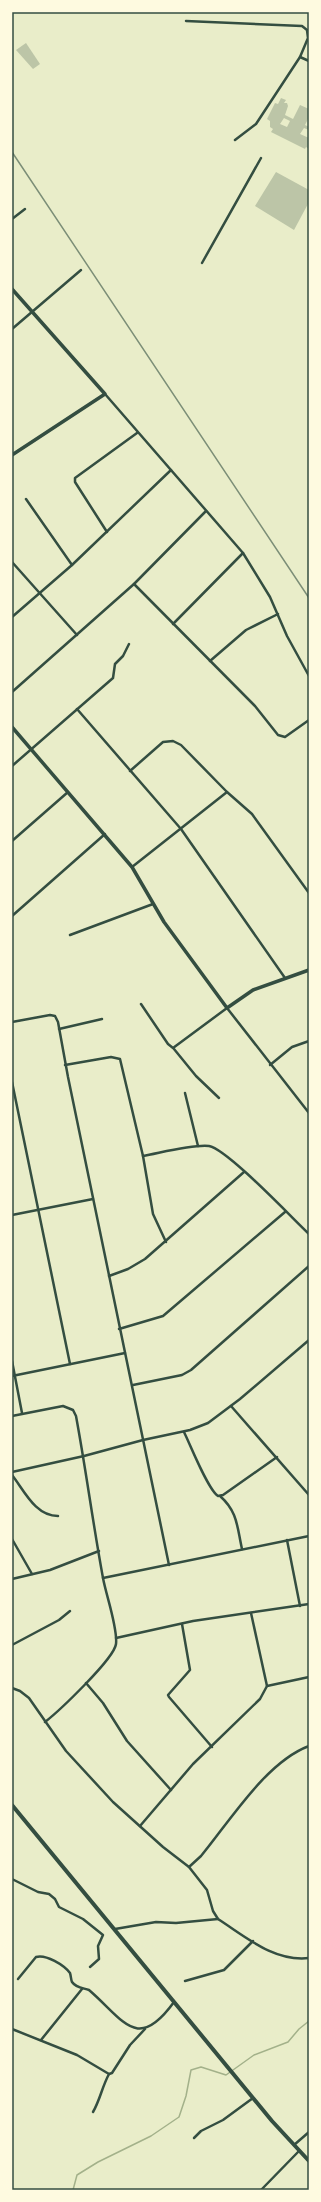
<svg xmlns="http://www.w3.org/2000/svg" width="321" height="2202" viewBox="0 0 321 2202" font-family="'DM Sans',sans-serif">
	<rect width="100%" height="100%" fill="#e9edc9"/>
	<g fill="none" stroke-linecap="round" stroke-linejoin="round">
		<polyline stroke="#a3b18a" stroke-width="1.5" points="73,2190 77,2175 98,2162 151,2136 179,2117 186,2096 191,2070 201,2067 226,2075 254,2055 288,2042 299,2029 309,2021"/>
	</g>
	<g fill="#bcc5a7" fill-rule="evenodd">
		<polygon points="26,43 40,64 33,69 16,50"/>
		<path d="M281 98 286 100 284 103H287L288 106 285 115 293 119 300 105 309 109V117L305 125 309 127V130L304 128 300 134 309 138V149L306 147 305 149 271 132 273 129 270 127V121L267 119 275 103 278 104ZM284 118 290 121 287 127 280 124Z"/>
		<polygon points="276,172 309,190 309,202 294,230 255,206"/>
	</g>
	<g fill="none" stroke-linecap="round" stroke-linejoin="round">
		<g stroke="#344e41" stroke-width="2.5">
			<polyline points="186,21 302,26 307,30 308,38 300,57 256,124 235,140"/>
			<polyline points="300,57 309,61"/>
			<polyline points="12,219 25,209"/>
			<polyline points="202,263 261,158"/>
			<polyline points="12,329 81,270"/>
			<polyline points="105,394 243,553 270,597 287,636 309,676"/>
			<polyline points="26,499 72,565"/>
			<polyline points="107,532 75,482 75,478 137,433"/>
			<polyline points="12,562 77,635"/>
			<polyline points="134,584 255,706 278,735 285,737 309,720"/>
			<polyline points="12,617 72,565 171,470"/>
			<polyline points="173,624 243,553"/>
			<polyline points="210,661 246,630 278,614"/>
			<polyline points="12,692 134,584 206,511"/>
			<polyline points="77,709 181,829 285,978"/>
			<polyline points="12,766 113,678 115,664 123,656 129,644"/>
			<polyline points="130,771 163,742 173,741 181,745 227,792"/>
			<polyline points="12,841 68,792"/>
			<polyline points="132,867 227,792 252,814 309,893"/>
			<polyline points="12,916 105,834"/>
			<polyline points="70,935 153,904"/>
			<polyline points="141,1004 168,1044 173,1048 227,1008 309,1113"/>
			<polyline points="12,1022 50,1015 55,1016 58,1022 68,1077 169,1565"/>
			<polyline points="59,1029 102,1019"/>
			<polyline points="174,1049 196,1076 219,1098"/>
			<polyline points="65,1065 111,1057 120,1059 143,1156 153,1214 166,1242"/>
			<polyline points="270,1065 292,1047 309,1041"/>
			<polyline points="12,1082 70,1364"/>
			<polyline points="185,1093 198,1146"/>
			<path d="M143 1156C160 1153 193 1144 209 1146 227 1149 292 1218 309 1234"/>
			<polyline points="12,1215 93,1199"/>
			<polyline points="109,1276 128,1269 145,1259 244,1172"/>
			<polyline points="119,1329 163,1316 285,1212"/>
			<polyline points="12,1361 22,1413"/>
			<polyline points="12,1376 125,1353"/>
			<polyline points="133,1385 182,1375 191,1370 309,1266"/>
			<polyline points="231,1406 309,1495"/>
			<path d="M12 1416 63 1406 73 1410 76 1416C86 1470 93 1524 103 1578 106 1595 118 1628 116 1644 114 1659 59 1711 45 1722"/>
			<path d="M184 1432C190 1444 208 1490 218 1496L223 1495 277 1457"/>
			<polyline points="12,1472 84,1456 143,1440 190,1430 208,1423 240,1399 309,1340"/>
			<path d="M12 1475C24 1490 35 1516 58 1516"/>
			<path d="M220 1496C238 1512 237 1527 242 1549"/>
			<polyline points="12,1539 32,1574"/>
			<polyline points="287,1540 300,1606"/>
			<polyline points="103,1578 309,1536"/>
			<polyline points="12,1579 50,1570 99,1551"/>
			<polyline points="251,1613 267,1686"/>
			<polyline points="182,1624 190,1670 168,1695 169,1697 212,1747"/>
			<polyline points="116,1638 193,1621 309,1604"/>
			<polyline points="12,1645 59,1620 70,1611"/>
			<polyline points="86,1683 103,1703 127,1741 171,1790"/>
			<path d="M12 1688 20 1691 29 1698 66 1751 113 1802 163 1847 189 1867 207 1890 213 1911 218 1919C246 1937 274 1962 309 1958"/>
			<polyline points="140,1826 193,1764 260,1699 267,1686 309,1677"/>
			<path d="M189 1867 201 1856C230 1821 266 1762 309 1746"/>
			<polyline points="12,1879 38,1892 49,1894 55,1899 59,1907 83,1919 103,1935 98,1946 99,1959 90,1967"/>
			<polyline points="115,1929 156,1922 176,1923 218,1919"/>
			<path d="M18 1979 36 1957C46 1954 64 1965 70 1973 71 1976 71 1980 72 1982 76 1988 84 1988 89 1990 124 2020 137 2053 174 2002"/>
			<polyline points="185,1981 224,1970 253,1941"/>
			<polyline points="12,2029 77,2055 109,2074 112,2073 130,2045 145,2029"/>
			<polyline points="41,2040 82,1989"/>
			<path d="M93 2112C100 2100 102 2087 109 2074"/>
			<polyline points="194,2138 201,2131 223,2120 253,2098"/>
			<polyline points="294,2145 309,2132"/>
			<polyline points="261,2190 299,2151"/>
		</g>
		<g stroke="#344e41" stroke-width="3.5">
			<polyline points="12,289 105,394 12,455"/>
			<polyline points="12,727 132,867 164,922 227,1008 253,990 309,970"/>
		</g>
		<polyline stroke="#344e41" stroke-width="4" points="12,1805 272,2121 309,2161"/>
		<polyline stroke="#7c8e77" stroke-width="1.5" points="12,152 309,598"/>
	</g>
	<rect width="321" height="2202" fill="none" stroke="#fefae0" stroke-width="26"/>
	<rect x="13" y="13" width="295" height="2176" fill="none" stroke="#344e41" stroke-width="1.5"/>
</svg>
